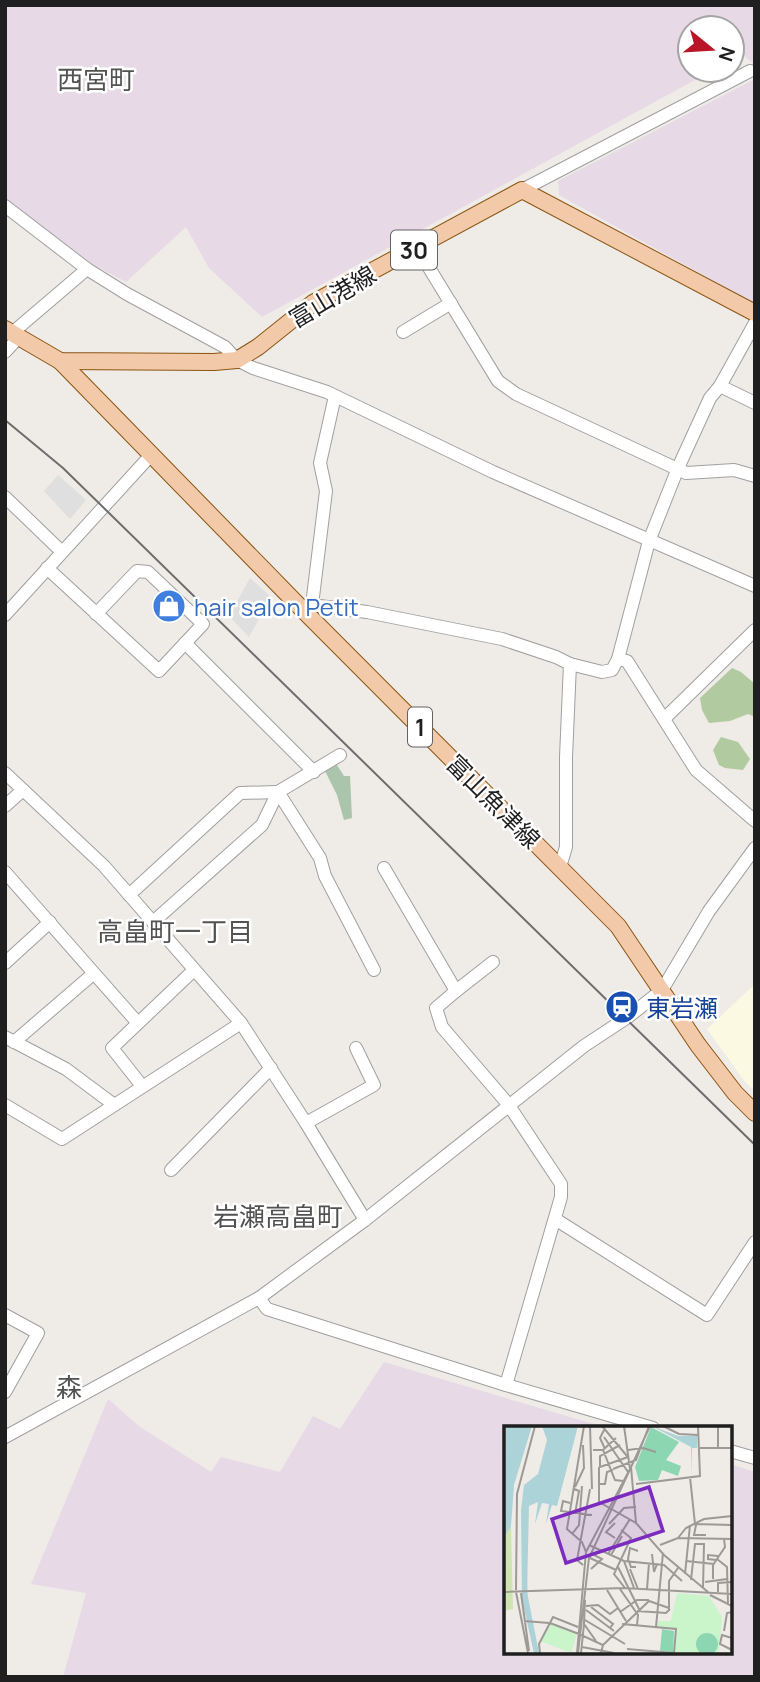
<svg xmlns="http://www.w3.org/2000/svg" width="760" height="1682" viewBox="0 0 760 1682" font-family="Manrope,'Noto Sans JP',sans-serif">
	<rect width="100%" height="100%" fill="#efebe7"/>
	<g fill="#e7d9e6">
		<polygon points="5,5 755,5 755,65 742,54 732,60 732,28 690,28 690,70 713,70 262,317 209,268 186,227 126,282 94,265 34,224 5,201"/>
		<polygon points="755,79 755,304 559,195 558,181"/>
		<polygon points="384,1362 607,1428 506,1428 506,1652 730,1652 730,1464 755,1472 755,1677 63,1677 86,1593 31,1584 108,1399 140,1427 211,1472 221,1457 280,1472 313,1416 340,1429"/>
	</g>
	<polygon fill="#fcf9e3" points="755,984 755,1091 745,1082 707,1029"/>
	<g fill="#b1caa0">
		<polygon points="732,668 741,672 755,684 755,717 748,714 730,721 709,723 702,710 700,698"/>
		<polygon points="721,737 738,742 750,759 743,770 725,768 719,765 713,750"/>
	</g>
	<polygon fill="#aac5ab" points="337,765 344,776 350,776 352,818 344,820 337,795 325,771"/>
	<g fill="#dfdfdf">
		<polygon points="58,475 86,500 70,519 44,491"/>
		<polygon points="250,578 271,597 249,637 229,616"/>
	</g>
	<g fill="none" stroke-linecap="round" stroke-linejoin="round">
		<defs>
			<g id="minor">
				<polyline points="522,190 750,71"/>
				<polyline points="5,206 87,269 127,294 225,347 237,360 253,368 327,392 493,472 755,586"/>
				<polyline points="417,248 498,381 516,394 686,473 734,470 755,476"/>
				<polyline points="403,332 451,303"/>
				<polyline points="12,333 87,269"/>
				<polyline points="5,352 19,337"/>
				<polyline points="720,386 755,403"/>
				<polyline points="5,497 62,552"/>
				<polyline points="47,568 159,671 203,624 148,572 137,571 96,614"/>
				<polyline points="312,605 326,491 320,463 335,396"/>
				<polyline points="302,609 312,605 367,612 502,639 556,657 570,664 602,672 612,670 618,659 649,541 678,468 710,398 720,386 755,323"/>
				<polyline points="5,615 151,455"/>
				<polyline points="185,643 314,772"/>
				<polyline points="618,659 627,661 696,770 755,821"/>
				<polyline points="664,719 755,630"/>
				<polyline points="5,773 104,866 241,1023 306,1123 365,1220"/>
				<polyline points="5,806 23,790"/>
				<polyline points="560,867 566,847 566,757 570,664"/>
				<polyline points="384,868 456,991 436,1008 442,1027 508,1104 561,1184 561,1197 506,1385"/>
				<polyline points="5,872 137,1022"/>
				<polyline points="129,895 240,793 278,792 320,858 325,876 374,970"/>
				<polyline points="153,922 262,825 278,792 340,755"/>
				<polyline points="5,963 50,922"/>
				<polyline points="456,991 493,962"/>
				<polyline points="5,1037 66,1069 113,1104"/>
				<polyline points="14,1042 93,974"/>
				<polyline points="142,1086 112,1048 194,970"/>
				<polyline points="5,1105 62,1139 241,1023"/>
				<polyline points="306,1123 374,1085 356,1048"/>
				<polyline points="171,1170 271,1068"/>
				<polyline points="555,1219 707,1315 755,1242"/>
				<polyline points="259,1298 267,1309 506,1385 653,1428"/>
				<polyline points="5,1315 38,1333 5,1392"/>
				<polyline points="5,1437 259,1298 365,1220 584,1046 628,1017 662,990 709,911 755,848"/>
				<polyline points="730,1451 755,1458"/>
			</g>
			<g id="major">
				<polyline points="5,329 60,361 214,362 237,360 258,347 313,303 522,190 755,313"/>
				<polyline points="60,361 302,609 618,926 698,1045 735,1093 755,1113"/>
			</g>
		</defs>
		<use href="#minor" stroke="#a0a0a0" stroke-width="14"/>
		<use href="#major" stroke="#8b5410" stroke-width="18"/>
		<use href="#minor" stroke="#fff" stroke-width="12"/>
		<use href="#major" stroke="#f2caa9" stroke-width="16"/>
		<polyline stroke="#6d6d6d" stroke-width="2" points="5,420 63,468 755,1145"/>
	</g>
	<defs>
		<symbol id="shop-disc" viewBox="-11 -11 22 22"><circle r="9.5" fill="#3f7fe0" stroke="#fff"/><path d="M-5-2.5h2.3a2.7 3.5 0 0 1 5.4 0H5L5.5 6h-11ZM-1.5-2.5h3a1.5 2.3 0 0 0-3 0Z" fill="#fff"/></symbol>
		<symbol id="station-disc" viewBox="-11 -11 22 22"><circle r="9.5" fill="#1a4fb4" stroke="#fff"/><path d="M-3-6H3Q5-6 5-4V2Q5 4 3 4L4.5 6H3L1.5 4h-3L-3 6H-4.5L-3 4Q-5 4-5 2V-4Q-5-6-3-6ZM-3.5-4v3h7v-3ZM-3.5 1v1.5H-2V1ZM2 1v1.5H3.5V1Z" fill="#fff"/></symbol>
	</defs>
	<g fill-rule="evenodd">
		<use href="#shop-disc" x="150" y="587" width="38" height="38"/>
		<use href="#station-disc" x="603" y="988" width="38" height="38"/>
	</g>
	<g text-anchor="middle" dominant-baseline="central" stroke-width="5" stroke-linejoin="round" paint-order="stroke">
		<g fill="#fff" stroke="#626262" stroke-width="2">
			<rect x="391" y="230.5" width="46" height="39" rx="5"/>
			<rect x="408" y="707.5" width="24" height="39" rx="5"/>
		</g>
		<g font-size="23" font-weight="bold" fill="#1f1f1f">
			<text x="414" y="250">30</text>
			<text x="420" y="727">1</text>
		</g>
		<g font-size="24" fill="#1f1f1f" stroke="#fff">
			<text transform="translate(332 296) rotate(-31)">富山港線</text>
			<text transform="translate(494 801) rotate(45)">富山魚津線</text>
		</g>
		<g font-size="24" fill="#366cbe" stroke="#fff" text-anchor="start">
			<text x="194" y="606">hair salon Petit</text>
		</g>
		<g font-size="24" fill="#164399" stroke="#fff" text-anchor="start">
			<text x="646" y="1007">東岩瀬</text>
		</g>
		<g font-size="26" fill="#525252" stroke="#fff">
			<text x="96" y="79">西宮町</text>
			<text x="175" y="931">高畠町一丁目</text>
			<text x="278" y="1216">岩瀬高畠町</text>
			<text x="69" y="1387">森</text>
		</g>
	</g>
	<g transform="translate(504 1426)">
		<rect width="228" height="228" fill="#efebe7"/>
		<path d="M7 100 9 183 0 185V112Z" fill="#d0e4b2"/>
		<path d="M173 167 205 170 218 191 215 227H170L173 203 153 201 154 195H167ZM46 197 73 208 67 227 37 215Z" fill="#caf4c9"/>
		<path d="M147 1 175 16 162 34 177 40 174 50 158 44 154 54 135 55 131 41ZM158 203 170 205 169 226 156 225ZM192 218a11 11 0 1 1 22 0a11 11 0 1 1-22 0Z" fill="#8dd6b2"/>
		<path d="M2 0H28L10 59 7 100 0 112ZM38 0H74L53 80 48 79 42 98 45 78 38 77 31 98 34 76 25 80 23 166 35 227H30L18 173 17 84 20 59 34 48 43 14ZM148 0 174 10H193V22H188V50L187 21Z" fill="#acd3d8"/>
		<path fill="none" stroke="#acd3d8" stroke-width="3.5" d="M32 227 22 180 20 90 24 72 48 43 59 0"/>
		<path fill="none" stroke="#9c9997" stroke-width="2" d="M86 0 88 63M98 0 123 30M159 0 175 8 194 9M214 0V22M100 4 96 12 101 23M100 11 124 46M196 22H228M89 24H99L112 12M99 24 111 54 119 55M124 24 139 22 152 26M95 41V76L132 97 160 129 204 166M96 41 124 31M96 41V30L116 19M127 41 132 97M109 43 132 34 145 0M186 51 191 98 228 99M94 58H101L103 46 109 44M132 58 196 50 194 0M71 61 80 42 79 19M70 63 75 65 71 88M66 77 59 75 57 85 88 89M111 97 102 106 111 112M105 98 120 82 132 81M192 99 190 109H202M117 104 127 112 110 148 121 162M68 108 75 99 78 60M174 112 182 102 200 93 228 90M85 119 120 135 160 139 178 155M156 119 174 112 228 113M82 126 126 43 120 0M104 128 126 93M148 128 150 146 153 138M107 129 118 110M86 132 112 144M213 133 223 141 224 178M212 134 204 133V129L214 130M120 135 130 162M182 135 210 138M79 139 73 134 86 63M114 141 135 183M132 141H127L124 133 126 122 134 125M87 143 98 133 90 129M126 143 134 163M181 148 186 99M209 153V139L221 121 220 113M187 154 191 118H200L199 162M201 156 223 153M116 163 134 189 133 199M143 163 145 137M12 164 13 68 31 0M103 164 122 195M0 166 120 162 228 168M12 166 24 227M214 166V157L228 156M17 167 25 225M206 169 228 180M81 174 80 198 92 215M82 180 94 179 106 188 114 182M87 181 109 198 106 202M82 184 110 205M133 185 162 187 166 183M116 186 133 174H145M81 194 121 218M20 195 45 197M46 197 75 208M118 198 172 203 170 227 123 223M152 201 159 127M220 205 223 187 228 186M75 208 99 219 97 227M228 212 218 209 216 218 228 224M99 219 145 175 165 182V155L174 142M78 221 110 227M36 227 35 218 49 191 74 201M73 227 82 126 78 116 63 103 80 0M74 227 85 132 146 0M77 227 80 198"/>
		<path fill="#7b2cbf" fill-opacity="0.15" stroke="#7b2cbf" stroke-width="3.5" d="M145 61 159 105 62 137 48 93Z"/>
		<rect width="228" height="228" fill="none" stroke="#1f1f1f" stroke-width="3.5"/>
	</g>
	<rect width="760" height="1682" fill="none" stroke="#1f1f1f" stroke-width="14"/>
	<g transform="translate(711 49) rotate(108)"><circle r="33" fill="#ffffff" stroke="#a5a5a5" stroke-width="2"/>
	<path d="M0-5L12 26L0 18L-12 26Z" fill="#b91528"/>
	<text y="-10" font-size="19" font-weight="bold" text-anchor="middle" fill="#1f1f1f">N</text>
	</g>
</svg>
